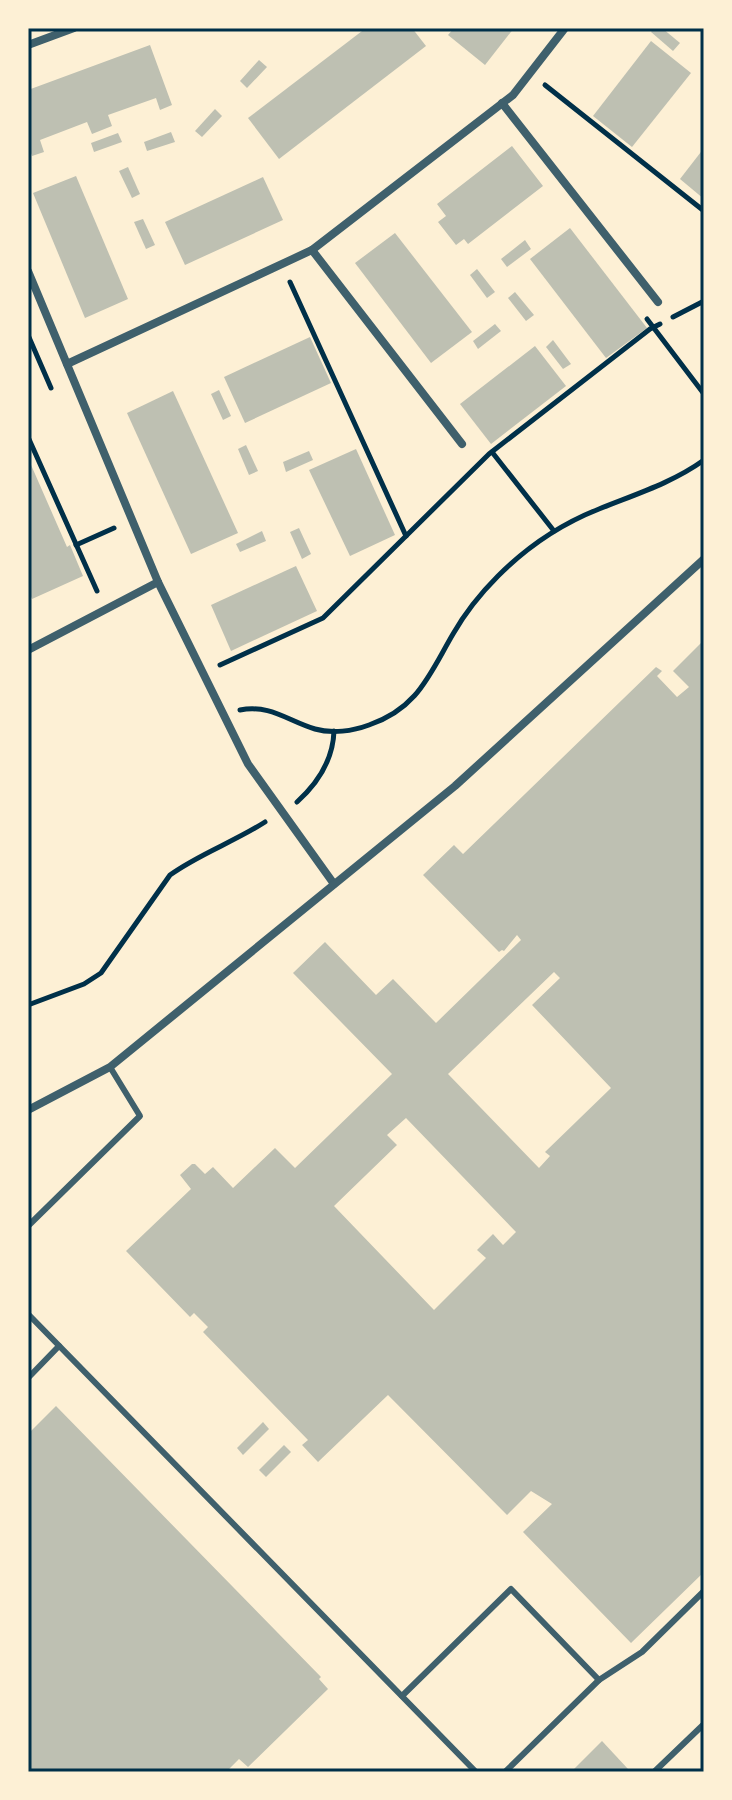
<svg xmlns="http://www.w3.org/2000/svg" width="732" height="1800" viewBox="0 0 732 1800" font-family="'IBM Plex Sans',sans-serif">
	<rect width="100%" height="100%" fill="#fdf0d5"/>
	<g fill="#bec0b2" fill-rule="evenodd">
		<polygon points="366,28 412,28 426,46 279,159 248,118"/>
		<polygon points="454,28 514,28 485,65 448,35"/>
		<polygon points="654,28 662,28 680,43 673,51 651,32"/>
		<polygon points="651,41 691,73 632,147 593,116"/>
		<polygon points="150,45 172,105 160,110 156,98 108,115 112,126 92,134 87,122 40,140 44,152 32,156 28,145 28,90"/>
		<polygon points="259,60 267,67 247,88 240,81"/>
		<polygon points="215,109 222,116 202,137 195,131"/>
		<polygon points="171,132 175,142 147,151 144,142"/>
		<polygon points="118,133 122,142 94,152 91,143"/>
		<polygon points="512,146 543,186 468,244 464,239 456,245 438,222 446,216 437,204"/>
		<polygon points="704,148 704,199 680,179"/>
		<polygon points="128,167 140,194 132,198 119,171"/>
		<polygon points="76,176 128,299 85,318 33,193"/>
		<polygon points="263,177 283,220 185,265 165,222"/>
		<polygon points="143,219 155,245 146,249 134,222"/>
		<polygon points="570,228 647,328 606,358 530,259"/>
		<polygon points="395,233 472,332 431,363 355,263"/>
		<polygon points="525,240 531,249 507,267 501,259"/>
		<polygon points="477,269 495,292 487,298 470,275"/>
		<polygon points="515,292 534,315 526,321 508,298"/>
		<polygon points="495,324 501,331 478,349 473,341"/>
		<polygon points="310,337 331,383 245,423 224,377"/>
		<polygon points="553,340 571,364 563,369 546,347"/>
		<polygon points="535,346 566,386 491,444 460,404"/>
		<polygon points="219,390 231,416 223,420 211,394"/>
		<polygon points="173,391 238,533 191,554 127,413"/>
		<polygon points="246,445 258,471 249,475 238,449"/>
		<polygon points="356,449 395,535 350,556 309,470"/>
		<polygon points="309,451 313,460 286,472 283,462"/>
		<polygon points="28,458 67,547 70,545 83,576 32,599 28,590"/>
		<polygon points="299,528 311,554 302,559 290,532"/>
		<polygon points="262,531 266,541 240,552 236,544"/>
		<polygon points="296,566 317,611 231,651 211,605"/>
		<path d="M701 643 704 646V1572L631 1643 523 1532 552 1504 531 1491 507 1515 388 1395 318 1462 302 1445 308 1440 203 1332 208 1327 194 1313 190 1317 126 1251 191 1189 180 1175 192 1164H195L205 1174 213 1167 233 1188 275 1148 295 1168 392 1074 293 973 325 942 376 995 393 979 436 1023 521 940 517 935 504 951 502 950 499 952 423 875 454 845 463 854 656 667 662 671 657 676 677 697 689 687 673 671ZM554 972 560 978 532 1005 611 1088 545 1152 550 1156 539 1168 448 1074ZM406 1118 516 1232 503 1245 493 1234 477 1250 486 1258 434 1310 334 1206 397 1145 387 1135Z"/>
		<polygon points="56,1406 321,1677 319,1679 328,1689 248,1767 239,1759 226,1772 28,1772 28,1434"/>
		<polygon points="263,1422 269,1429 243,1455 237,1448"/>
		<polygon points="284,1445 291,1452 266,1477 259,1470"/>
		<polygon points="602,1741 628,1769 625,1772 571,1772"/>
	</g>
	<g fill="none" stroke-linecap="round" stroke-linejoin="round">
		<g stroke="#003049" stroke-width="5">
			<polyline points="545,85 704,211"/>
			<polyline points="290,282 406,536"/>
			<polyline points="673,317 704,301"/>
			<polyline points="647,319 704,394"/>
			<polyline points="28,335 51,388"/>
			<polyline points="28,437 97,591"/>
			<polyline points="492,452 554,531"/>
			<polyline points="76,545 114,528"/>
			<polyline points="220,665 323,618 489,454 650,329 660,324"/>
			<path d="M240 710C270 704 288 721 315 729 332 734 353 731 369 725 418 708 429 675 453 634 465 613 481 593 498 576 527 547 561 524 599 509 636 494 672 483 704 460"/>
			<path d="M297 802C318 783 333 760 334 731"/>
			<path d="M28 1005 84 984 101 973 170 875C199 854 234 842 265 822"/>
			<polyline points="701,1772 704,1770"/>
		</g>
		<g stroke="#3f606c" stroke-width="6">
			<polyline points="28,1226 140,1116 110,1067"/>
			<polyline points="28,1314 476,1772"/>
			<polyline points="28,1378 59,1346"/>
			<polyline points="402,1696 511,1589 599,1680"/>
			<polyline points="505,1772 599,1680 642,1652 704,1591"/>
			<polyline points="654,1772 704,1724"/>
		</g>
		<g stroke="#3f606c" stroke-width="8">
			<polyline points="28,45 74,28"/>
			<polyline points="502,103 658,302"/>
			<polyline points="312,250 462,444"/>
			<polyline points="28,271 158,582 248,764 334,884"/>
			<polyline points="67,364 312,250 513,95 565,28"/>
			<polyline points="28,650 158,582"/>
			<polyline points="28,1110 110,1067 455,786 704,559"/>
		</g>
	</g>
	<rect width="732" height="1800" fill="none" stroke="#fdf0d5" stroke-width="60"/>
	<rect x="30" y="30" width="672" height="1740" fill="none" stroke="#003049" stroke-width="3"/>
</svg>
